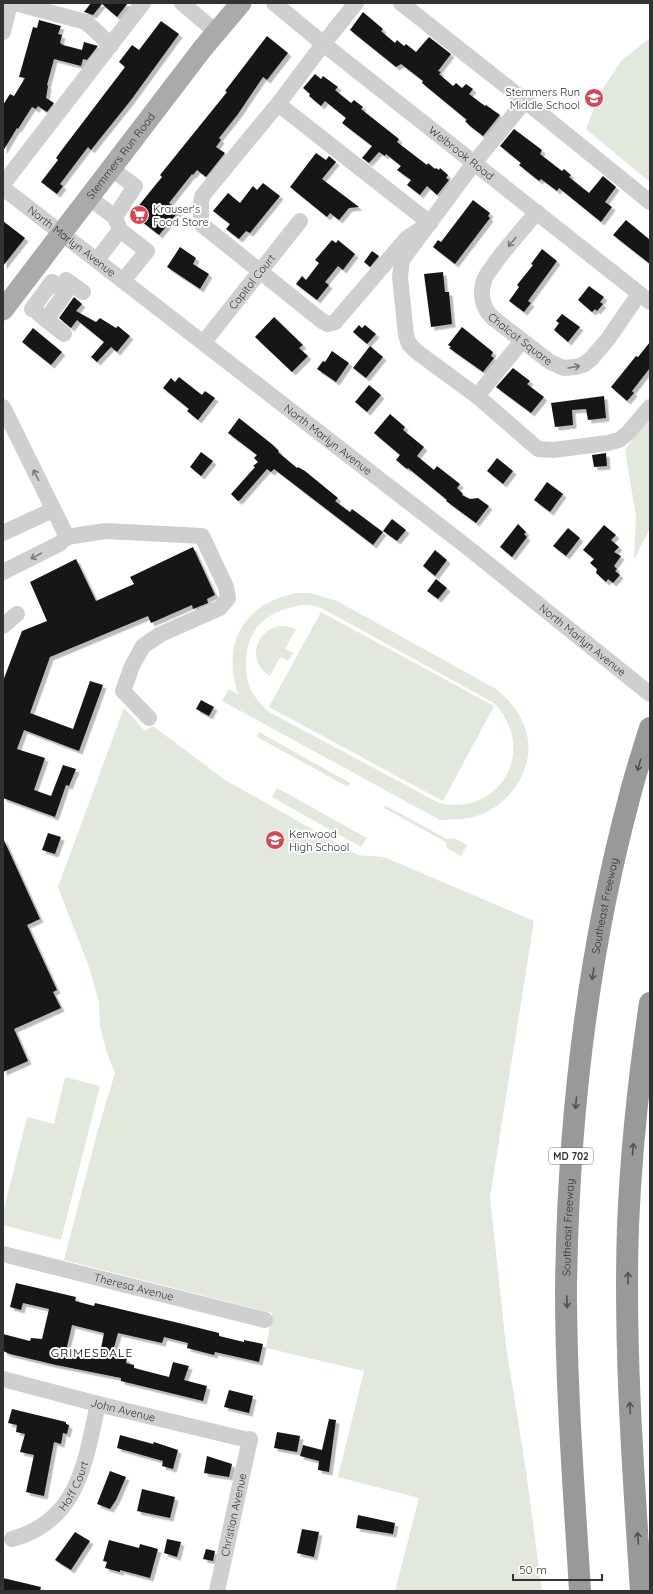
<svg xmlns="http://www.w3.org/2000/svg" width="653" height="1594" viewBox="0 0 653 1594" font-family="Quicksand,sans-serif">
	<defs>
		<filter id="shadow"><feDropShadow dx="3.5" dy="3.5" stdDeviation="0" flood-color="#0004"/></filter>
	</defs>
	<rect width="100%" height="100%" fill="#fff"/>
	<g fill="#e2e8dc" fill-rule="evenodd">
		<polygon points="649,39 650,40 650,182 586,129 600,93 622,60"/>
		<polygon points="650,417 650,528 634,560 636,516 625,450"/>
		<path d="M297 593H310L337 601 496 689C508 699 518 710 524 725 540 763 511 807 474 817 463 820 451 819 440 820L222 701 229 689 238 694C221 643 244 603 297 593ZM301 605H312L323 609 494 703C538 748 502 817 439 803L269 712C261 705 253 696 249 685 242 664 246 635 264 620 275 611 288 608 301 605Z"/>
		<polygon points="321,612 494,706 443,801 269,707"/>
		<path d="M279 626H286L296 629 285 649 293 653 288 661 280 657 270 676C247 662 254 632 279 626Z"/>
		<polygon points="124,708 145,731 153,726 225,780 358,855 384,857 534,921 490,1197 506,1346 526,1471 542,1591 395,1591 419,1498 338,1477 364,1371 266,1348 272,1313 64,1260 97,1133 115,1073 107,1053 100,1026 99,1002 89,967 58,887"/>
		<polygon points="259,732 350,783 348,787 257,737"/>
		<polygon points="277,788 367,838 361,847 272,797"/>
		<polygon points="386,806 447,839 454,838 467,845 461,856 447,848 446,842 384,808"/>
		<polygon points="65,1077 100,1086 61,1240 3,1225 3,1213 27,1117 54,1124"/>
	</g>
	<g fill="#191919" fill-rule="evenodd" filter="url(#shadow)">
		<polygon points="91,3 128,3 117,17 102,4 93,15 84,12"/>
		<polygon points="363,12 383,29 381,31 395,43 397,40 404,46 406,44 416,52 429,37 451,54 438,71 441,72 439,74 453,86 456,83 462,88 466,84 473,89 469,94 485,106 486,105 500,115 483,136 470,126 465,121 467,120 422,83 423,81 401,64 396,67 350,30"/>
		<polygon points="39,20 61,26 58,34 62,35 60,43 63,45 82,50 84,42 98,46 87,60 83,59 81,66 54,59 47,85 48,86 46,98 54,103 47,112 38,106 36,109 32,107 18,129 17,128 3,151 3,105 10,94 14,96 25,78 19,77 33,27 37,28"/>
		<polygon points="161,21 179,34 131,100 91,150 88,147 60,184 63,186 57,194 41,182 58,160 56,158 61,151 125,67 119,62 132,45 139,50"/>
		<polygon points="267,36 288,53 267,80 263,77 238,114 219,138 221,140 216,147 225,153 206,177 197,170 193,175 192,174 169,203 179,211 159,235 132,214 157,183 162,177 160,175 227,92 225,91"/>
		<polygon points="315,74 321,79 323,76 338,87 335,90 351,103 354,100 363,107 361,109 399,139 397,142 427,165 428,163 435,169 436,168 439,170 440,168 448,175 446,178 449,180 437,195 427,186 420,195 407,185 411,180 397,170 401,166 386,154 385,156 379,152 369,163 362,158 372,146 342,123 346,118 325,101 321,106 309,96 310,94 303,88"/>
		<polygon points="514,129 542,150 540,154 562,171 564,169 571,175 569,177 589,193 603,176 616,187 605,202 612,207 601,222 559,188 557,191 541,179 539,181 519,165 521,163 500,146"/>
		<polygon points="316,153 326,160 329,156 336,162 322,179 359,207 349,208 339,220 330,213 327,217 290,187"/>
		<polygon points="263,183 280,196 250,233 246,231 239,239 226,229 230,224 213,211 228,193 240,203 253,186 257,190"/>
		<polygon points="473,200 490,213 488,216 490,218 455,264 433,247 438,240 441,242"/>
		<polygon points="626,220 650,240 650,264 613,235"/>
		<polygon points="3,221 25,238 3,266"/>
		<polygon points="332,240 336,243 338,240 355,254 343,270 338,266 325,282 329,285 317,300 296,284 302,276 306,280 319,263 315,260"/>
		<polygon points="180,247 196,258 193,264 209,274 200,289 167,267"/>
		<polygon points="542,249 557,261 528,301 531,303 524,312 509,301 519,287 517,285 533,265 531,264"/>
		<polygon points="372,251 379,256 370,267 364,262"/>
		<polygon points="443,272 445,292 449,292 452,324 431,327 424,274"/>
		<polygon points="589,286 604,297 600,302 603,304 597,311 595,309 592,312 578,300"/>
		<polygon points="74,297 82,304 76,311 96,322 100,318 116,328 118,326 130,336 117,352 111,347 97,362 91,357 104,342 77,320 71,328 59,318"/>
		<polygon points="562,314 580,327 568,342 554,330 559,323 556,321"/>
		<polygon points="274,317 303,345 299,348 308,356 292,372 255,337"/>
		<polygon points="359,325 362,328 365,325 376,334 367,344 353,332"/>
		<polygon points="462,327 493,352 491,356 494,358 483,372 449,348 451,347 448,345"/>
		<polygon points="33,328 62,352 51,365 22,342"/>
		<polygon points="650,342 650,368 632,391 634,393 627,401 611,387 636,356 638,357"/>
		<polygon points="370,346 383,357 366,378 353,368"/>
		<polygon points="332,351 349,363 336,382 317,369 323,361 325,362"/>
		<polygon points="513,368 530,381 527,384 544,397 531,413 496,387"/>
		<polygon points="179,377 202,395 205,391 215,398 198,420 187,411 189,409 163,388 171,378 175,382"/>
		<polygon points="369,385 381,395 367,412 355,402"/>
		<polygon points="604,396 606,418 588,420 586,409 572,410 573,425 555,427 551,403"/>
		<polygon points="390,414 405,427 403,430 424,447 417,456 434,470 437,466 460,484 457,488 463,494 462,495 470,499 478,498 489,506 476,523 446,501 447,500 408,468 407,469 396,460 400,455 374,433"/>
		<polygon points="239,418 273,445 279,451 278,452 297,468 298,467 305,471 338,498 335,501 350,512 352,509 383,532 373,545 274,469 271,472 267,469 240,500 238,501 231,494 255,467 253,466 258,462 254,458 257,455 228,433"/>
		<polygon points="201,452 213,461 201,476 190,467"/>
		<polygon points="606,453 607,466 594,467 592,455"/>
		<polygon points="497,458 513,471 503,484 487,471"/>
		<polygon points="547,482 563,494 550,512 534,500"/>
		<polygon points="392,519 406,530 397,541 383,531"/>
		<polygon points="518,524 526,532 524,534 527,537 512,557 500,547"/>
		<polygon points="604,525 616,535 611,540 619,547 614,552 621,556 614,566 617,569 615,571 620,575 613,583 608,579 606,582 596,573 597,569 590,563 594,559 583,550"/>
		<polygon points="568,528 580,538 566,556 553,546"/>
		<polygon points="193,547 215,595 207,599 208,603 193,609 192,605 151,623 148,616 50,657 30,713 73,729 90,681 103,685 79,751 24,730 17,749 45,758 34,790 51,796 63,765 76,769 69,786 66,785 55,817 3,798 3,681 22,631 47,621 30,582 76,559 96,601 134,584 130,577"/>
		<polygon points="435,550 447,560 435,576 423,566"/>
		<polygon points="436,579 447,588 438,599 427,591"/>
		<polygon points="201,700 214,707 209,716 196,709"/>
		<polygon points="48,833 61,837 55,854 42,850"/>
		<polygon points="3,838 40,919 27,925 57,990 53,992 61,1008 14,1029 28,1061 3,1072"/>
		<path d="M16 1283 76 1297 75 1301 94 1306 95 1303 183 1324 219 1333V1336L244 1342V1340L263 1344 259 1362 215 1352 214 1355 187 1348 188 1343 164 1337 162 1343 118 1333 112 1355 127 1358 126 1363 134 1365V1368L169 1377 173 1362 189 1366 184 1380 207 1386 203 1401 121 1381V1378L56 1365 10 1354 3 1351V1334L30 1341 31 1338 42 1339 49 1309 23 1303 21 1310 10 1307ZM72 1325 104 1333 99 1359 66 1351Z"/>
		<polygon points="229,1390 253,1396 249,1413 224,1407"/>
		<polygon points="12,1409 66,1422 66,1424 69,1425 67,1434 63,1433 61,1444 54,1442 44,1496 26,1492 34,1455 20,1452 25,1434 16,1432 17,1425 8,1423"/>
		<polygon points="329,1419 336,1420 329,1472 318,1470 319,1461 300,1456 303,1445 322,1450"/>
		<polygon points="277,1432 300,1436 297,1452 274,1448"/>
		<polygon points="120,1435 153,1444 154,1442 178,1450 173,1469 162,1466 163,1461 117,1448"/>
		<polygon points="207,1456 232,1464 229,1477 204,1473"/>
		<polygon points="110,1471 126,1477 116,1500 110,1509 97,1504"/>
		<polygon points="142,1489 175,1497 170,1518 137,1511"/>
		<polygon points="358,1515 395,1523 393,1534 356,1528"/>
		<polygon points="302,1529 319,1532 314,1557 297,1553"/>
		<polygon points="75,1532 90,1541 71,1570 55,1560"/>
		<polygon points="167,1539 181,1542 177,1557 164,1553"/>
		<polygon points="109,1540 139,1548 140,1544 158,1549 150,1578 120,1570 120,1572 105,1568 107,1562 103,1561"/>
		<polygon points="206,1549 215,1551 213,1561 203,1559"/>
		<polygon points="3,1578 41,1587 40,1591 3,1591"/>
	</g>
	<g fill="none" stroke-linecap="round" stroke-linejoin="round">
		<g stroke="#cfcfcf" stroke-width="16">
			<polyline points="15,3 86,22 111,45"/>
			<polyline points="182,3 216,32"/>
			<path id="s1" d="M274 3 331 50 650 302"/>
			<polyline points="401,3 525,101"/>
			<polyline points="3,32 10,3"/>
			<polyline points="278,104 430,223 407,238 335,322 328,324 322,321 201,224 201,202 203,195 278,104 324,43 356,3"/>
			<polyline points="110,168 135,186 115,217 120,230 147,251 123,281"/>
			<polyline points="3,184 143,3"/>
			<path id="s2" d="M3 188 467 547 650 694"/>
			<polyline points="88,197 115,217"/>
			<polyline points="650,202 525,101 474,163 402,260 400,277 406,335 409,344 417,352 477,396 538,449 553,450 608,443 619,440 628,433 650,407"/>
			<path id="s3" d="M537 212C523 229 508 245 495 263 492 268 487 273 485 278 479 293 482 308 493 318L550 362 564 368 575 367 583 365 591 359 608 339 639 294"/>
			<polyline points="97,260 120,230"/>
			<polyline points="60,288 66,280 83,292"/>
			<polyline points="32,309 52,282 66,292 46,320"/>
			<polyline points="38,313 64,334"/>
			<path id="s4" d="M204 342 300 221"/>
			<polyline points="477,396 522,341"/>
			<polyline points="3,407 67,537"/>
			<polyline points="3,533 53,510"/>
			<polyline points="3,572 59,544 67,537 105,531 202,536 226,587 228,598 220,608 161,634 143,646 132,666 123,691 149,718"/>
			<polyline points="3,626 17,614"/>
			<path id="s5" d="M3 1254 265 1320"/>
			<path id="s6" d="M3 1379 98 1404 244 1439"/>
			<path id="s7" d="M12 1539C79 1521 85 1462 98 1404"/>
			<path id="s8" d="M217 1591 250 1439"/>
		</g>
		<path stroke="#aaa" stroke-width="21" id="s9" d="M3 310 203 48 241 3"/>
		<g stroke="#999" stroke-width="22">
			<path id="s10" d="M580 1591C574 1490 566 1390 566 1289 568 1123 587 955 630 795 636 772 643 750 650 728"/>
			<path d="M641 1591C633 1469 624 1347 628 1226 631 1151 639 1077 650 1003"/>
		</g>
	</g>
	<defs><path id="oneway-shaft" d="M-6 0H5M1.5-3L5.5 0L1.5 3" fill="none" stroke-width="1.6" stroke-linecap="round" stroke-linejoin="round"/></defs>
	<g stroke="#797979">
		<use href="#oneway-shaft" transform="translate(512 242) rotate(130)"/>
		<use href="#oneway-shaft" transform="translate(574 367) rotate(-10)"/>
		<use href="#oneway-shaft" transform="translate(36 475) rotate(-116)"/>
		<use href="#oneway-shaft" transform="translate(36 556) rotate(152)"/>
	</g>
	<g stroke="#515151">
		<use href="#oneway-shaft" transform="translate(639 765) rotate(106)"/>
		<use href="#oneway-shaft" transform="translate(593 974) rotate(99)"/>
		<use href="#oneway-shaft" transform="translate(576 1103) rotate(95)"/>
		<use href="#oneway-shaft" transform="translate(633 1149) rotate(-85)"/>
		<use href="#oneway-shaft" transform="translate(628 1278) rotate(-89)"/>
		<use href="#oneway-shaft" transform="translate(567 1302) rotate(89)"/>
		<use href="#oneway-shaft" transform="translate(630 1408) rotate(-93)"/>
		<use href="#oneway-shaft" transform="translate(638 1538) rotate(-94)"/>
	</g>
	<defs>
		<symbol id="school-disc" viewBox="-11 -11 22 22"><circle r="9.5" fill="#d64856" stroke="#fff"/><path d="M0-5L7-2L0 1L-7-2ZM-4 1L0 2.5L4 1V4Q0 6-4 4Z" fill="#fff"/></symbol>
		<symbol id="supermarket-disc" viewBox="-11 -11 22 22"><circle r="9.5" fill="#d64856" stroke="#fff"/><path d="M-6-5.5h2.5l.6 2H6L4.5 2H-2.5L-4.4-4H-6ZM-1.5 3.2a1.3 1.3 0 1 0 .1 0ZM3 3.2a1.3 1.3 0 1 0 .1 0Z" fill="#fff"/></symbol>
	</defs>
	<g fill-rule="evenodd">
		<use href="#school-disc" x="583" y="87" width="22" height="22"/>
		<use href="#supermarket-disc" x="128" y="204" width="22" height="22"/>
		<use href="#school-disc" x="264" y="829" width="22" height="22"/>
	</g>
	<g text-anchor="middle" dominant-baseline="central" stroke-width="4" stroke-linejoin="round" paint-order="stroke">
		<rect fill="#fff" stroke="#707070" stroke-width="1" x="549" y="1148" width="44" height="16" rx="3"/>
		<g font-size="10" font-weight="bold" fill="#323232">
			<text x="571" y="1156">MD 702</text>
		</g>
		<g font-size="11" fill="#323232" stroke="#fff" text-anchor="start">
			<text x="580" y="92" text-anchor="end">Stemmers Run<tspan x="580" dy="13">Middle School</tspan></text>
			<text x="153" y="209">Krauser's<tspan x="153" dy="13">Food Store</tspan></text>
			<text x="289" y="834">Kenwood<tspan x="289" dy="13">High School</tspan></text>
		</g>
		<g font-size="11" fill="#323232" stroke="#fff">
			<text stroke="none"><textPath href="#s1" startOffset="240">Welbrook Road</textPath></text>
			<text stroke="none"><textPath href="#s9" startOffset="194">Stemmers Run Road</textPath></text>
			<text stroke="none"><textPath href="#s2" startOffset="87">North Marlyn Avenue</textPath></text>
			<text stroke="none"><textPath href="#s4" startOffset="77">Capitol Court</textPath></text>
			<text stroke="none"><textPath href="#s3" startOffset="162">Chalcot Square</textPath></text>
			<text stroke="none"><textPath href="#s2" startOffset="411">North Marlyn Avenue</textPath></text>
			<text stroke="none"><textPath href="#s2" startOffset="735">North Marlyn Avenue</textPath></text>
			<text stroke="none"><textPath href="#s10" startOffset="688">Southeast Freeway</textPath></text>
			<text stroke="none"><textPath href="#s10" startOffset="364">Southeast Freeway</textPath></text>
			<text stroke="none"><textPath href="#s5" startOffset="135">Theresa Avenue</textPath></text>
			<text stroke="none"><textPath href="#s6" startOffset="124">John Avenue</textPath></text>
			<text stroke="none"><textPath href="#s7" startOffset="85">Hoff Court</textPath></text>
			<text stroke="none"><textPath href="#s8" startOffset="78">Christian Avenue</textPath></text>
		</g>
		<g font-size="12" letter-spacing="1" fill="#000" stroke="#fff">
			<text x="92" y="1352">GRIMESDALE</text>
		</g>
	</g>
	<rect width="653" height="1594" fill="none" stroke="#323232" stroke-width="8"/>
	<path d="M513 1574v6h89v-6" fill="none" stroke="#323232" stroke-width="2"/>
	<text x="519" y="1574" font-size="12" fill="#323232" stroke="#ffffff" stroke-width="3" paint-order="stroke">50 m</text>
</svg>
